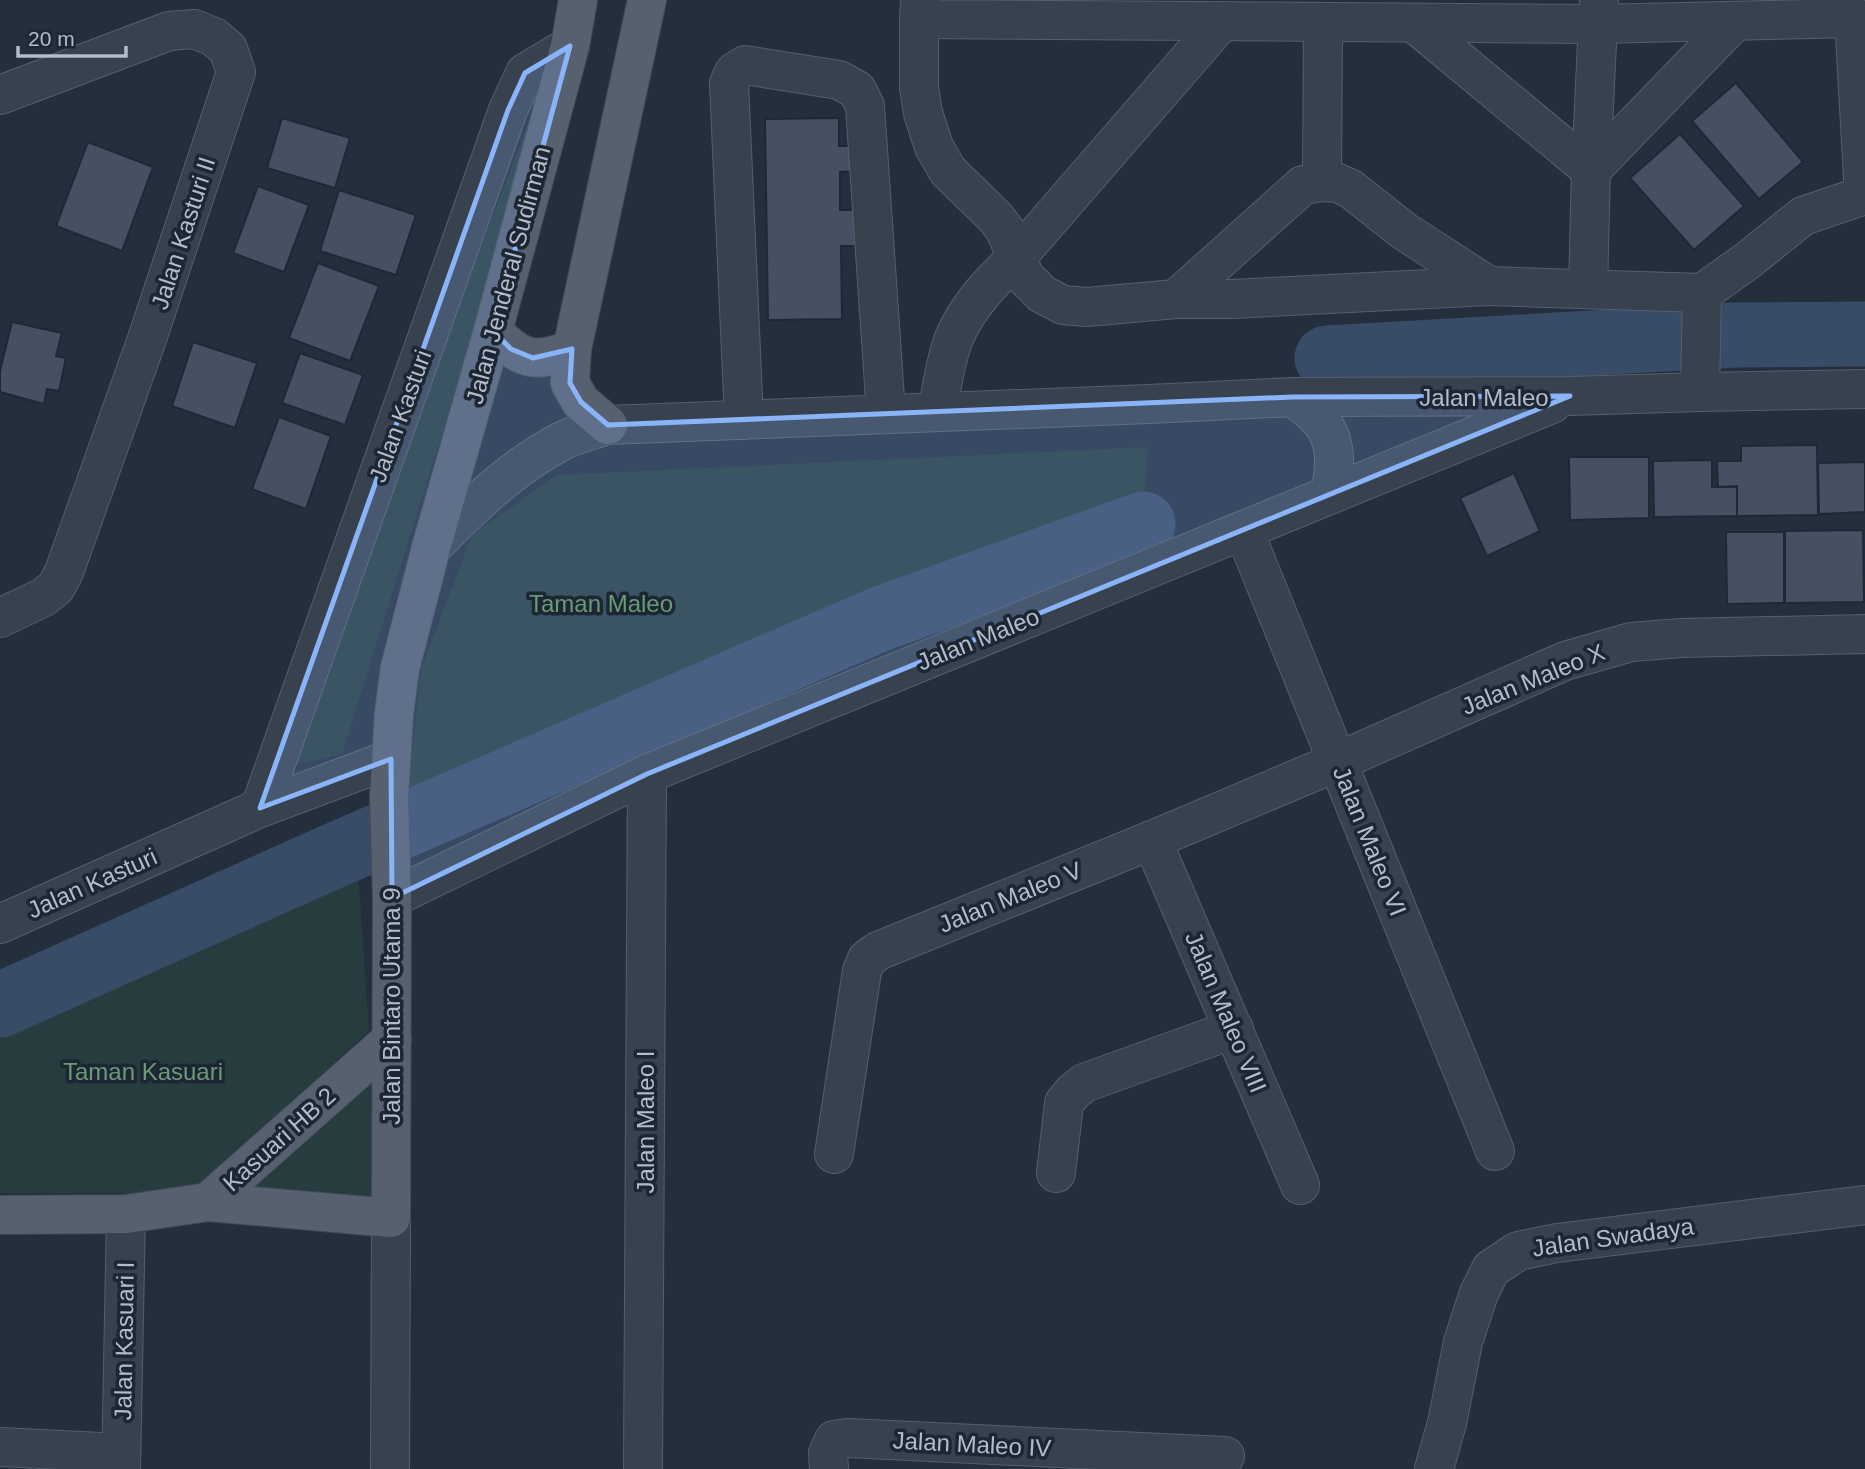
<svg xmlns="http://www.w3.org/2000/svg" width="1865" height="1469" viewBox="0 0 1865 1469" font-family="Helvetica,sans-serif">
	<rect width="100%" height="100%" fill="#242f3e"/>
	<g fill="#263c3f">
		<polygon points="545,79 486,293 342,754 282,768"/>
		<polygon points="1148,447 1143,524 497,785 408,828 411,757 421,669 472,535 557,475"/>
		<polygon points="356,842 369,1031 219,1168 186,1193 0,1193 0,1000"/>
		<polygon points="395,1048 392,1214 215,1207"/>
	</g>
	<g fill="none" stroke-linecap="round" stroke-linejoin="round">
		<g stroke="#394c67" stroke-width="65">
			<polyline points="1327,358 1735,335 1865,334"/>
			<polyline points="0,1005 331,857 880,619 1143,524"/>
		</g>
	</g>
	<g fill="#455162" stroke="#1f2835" stroke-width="2">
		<polygon points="1736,83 1803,162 1759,199 1692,121"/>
		<polygon points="282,118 350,138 335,188 267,168"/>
		<polygon points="839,118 839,146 859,146 859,171 840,172 840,210 861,210 861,246 841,246 842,319 768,320 765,119"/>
		<polygon points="1680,134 1744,206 1694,250 1630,178"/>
		<polygon points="88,142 153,167 122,251 56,226"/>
		<polygon points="258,186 309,205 284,272 233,253"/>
		<polygon points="339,190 416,215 396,275 320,251"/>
		<polygon points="318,263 379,286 350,361 289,338"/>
		<polygon points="12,322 62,333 56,356 66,358 59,391 47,389 44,404 0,392 0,371"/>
		<polygon points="193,342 257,363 235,428 172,406"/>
		<polygon points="300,353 363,375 345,425 282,403"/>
		<polygon points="279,417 331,436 306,509 252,489"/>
		<polygon points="1817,445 1818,515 1737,516 1737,486 1718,487 1717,461 1741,461 1741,446"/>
		<polygon points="1569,457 1649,457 1649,518 1570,520"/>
		<polygon points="1712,460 1712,487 1737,487 1737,516 1654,517 1653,461"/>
		<polygon points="1865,462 1865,512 1819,514 1818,463"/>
		<polygon points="1514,473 1540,531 1487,556 1460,498"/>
		<polygon points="1863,530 1864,602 1785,603 1785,531"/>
		<polygon points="1726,532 1784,532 1784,603 1727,604"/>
	</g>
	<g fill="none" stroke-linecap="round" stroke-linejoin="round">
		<defs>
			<g id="minor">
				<polyline points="920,0 919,19 1597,24 1854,18 1865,20"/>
				<polyline points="1854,18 1864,195"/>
				<polyline points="919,19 919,87 923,113 934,147 948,171 996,218 1005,230 1025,277 1042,294 1063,305 1087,307 1176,299 1232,299 1489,286 1702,293 1747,261 1803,216 1865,195"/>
				<polyline points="1414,23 1591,170 1735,21"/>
				<polyline points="0,95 169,31 194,29 214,37 228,49 236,72 147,339 64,572 56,587 44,597 0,618"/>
				<polyline points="1322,182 1323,22"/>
				<polyline points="1588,288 1591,170 1599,0"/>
				<polyline points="1176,299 1303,185 1322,182 1338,183 1351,189 1404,231 1489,286"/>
				<polyline points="1700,392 1702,293"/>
				<path d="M1293 397C1301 404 1312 411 1319 419 1339 442 1335 468 1330 495"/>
				<path d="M937 412C942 388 945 361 954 338 968 305 992 281 1017 257L1222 21"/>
				<polyline points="744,420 729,83 734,72 745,65 839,80 857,90 865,106 886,414"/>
				<polyline points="1244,531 1495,1151"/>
				<path d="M431 548C473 506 509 469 562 441 576 434 593 430 608 425L1149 404 1293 397 1570 396 1700 392 1865 389"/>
				<polyline points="260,808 391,759"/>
				<polyline points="1152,840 1300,1185"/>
				<polyline points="392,898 647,774 1552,404"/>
				<polyline points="0,924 260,808 508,110 525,73 570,46"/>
				<polyline points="834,1154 862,971 867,959 878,951 1152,840 1337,762 1565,661 1631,642 1681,638 1865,634"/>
				<polyline points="1056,1173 1064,1103 1073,1092 1084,1083 1234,1029"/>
				<polyline points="0,1447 121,1453"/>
				<polyline points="121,1469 126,1214"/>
				<polyline points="390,1469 391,1218"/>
				<polyline points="643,1469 647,774"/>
				<polyline points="829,1469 828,1453 834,1440 848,1438 1225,1456"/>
				<polyline points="1434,1469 1447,1423 1463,1342 1479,1293 1491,1269 1518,1251 1557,1243 1865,1205"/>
			</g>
			<g id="major">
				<path d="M493 331C521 360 534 364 572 349"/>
				<polyline points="608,425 581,402 570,383 572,349 647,0"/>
				<polyline points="208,1202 392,1039"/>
				<polyline points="0,1215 126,1214 208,1202 391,1218 392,898 389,796 394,714 400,668 431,548 493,331 570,46 578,0"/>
			</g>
		</defs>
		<use href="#minor" stroke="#565f6c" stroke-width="40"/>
		<use href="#major" stroke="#414a57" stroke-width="40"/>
		<use href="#minor" stroke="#38414e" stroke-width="38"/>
		<use href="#major" stroke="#56606e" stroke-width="38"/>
	</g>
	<path fill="#8ab4f8" fill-opacity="0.2" stroke="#8ab4f8" stroke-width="5" stroke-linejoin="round" d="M570 46 493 331 511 349 533 358 572 349 570 383 581 402 608 425 1293 397 1570 396 647 774 392 898 391 759 260 808 508 110 525 73Z"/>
	<g text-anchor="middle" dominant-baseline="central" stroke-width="7" stroke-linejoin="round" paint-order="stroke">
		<g font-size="24" fill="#b4bcc9" stroke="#1d2633">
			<text transform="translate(183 233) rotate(-72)">Jalan Kasturi II</text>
			<text transform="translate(508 275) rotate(-75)">Jalan Jenderal Sudirman</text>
			<text x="1484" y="397">Jalan Maleo</text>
			<text transform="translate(400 416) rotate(-70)">Jalan Kasturi</text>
			<text transform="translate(978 639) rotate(-22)">Jalan Maleo</text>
			<text transform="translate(1533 679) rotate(-22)">Jalan Maleo X</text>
			<text transform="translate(1370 841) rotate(68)">Jalan Maleo VI</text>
			<text transform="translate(92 883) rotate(-24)">Jalan Kasturi</text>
			<text transform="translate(1010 897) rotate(-22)">Jalan Maleo V</text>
			<text transform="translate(391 1006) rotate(-90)">Jalan Bintaro Utama 9</text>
			<text transform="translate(1226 1012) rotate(67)">Jalan Maleo VIII</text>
			<text transform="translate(645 1122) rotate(-90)">Jalan Maleo I</text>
			<text transform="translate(279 1139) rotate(-42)">Kasuari HB 2</text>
			<text transform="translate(1613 1237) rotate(-8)">Jalan Swadaya</text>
			<text transform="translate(124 1341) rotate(-89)">Jalan Kasuari I</text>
			<text transform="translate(972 1444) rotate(3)">Jalan Maleo IV</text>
		</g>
		<g font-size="24" fill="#6b9a76" stroke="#1d2633">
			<text x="601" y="603">Taman Maleo</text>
			<text x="143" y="1071">Taman Kasuari</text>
		</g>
	</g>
	<path d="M18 46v10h108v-10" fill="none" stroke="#b4bcc9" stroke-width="3.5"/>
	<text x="28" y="46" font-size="21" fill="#b4bcc9" stroke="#1d2633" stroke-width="5" paint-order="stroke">20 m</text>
</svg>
